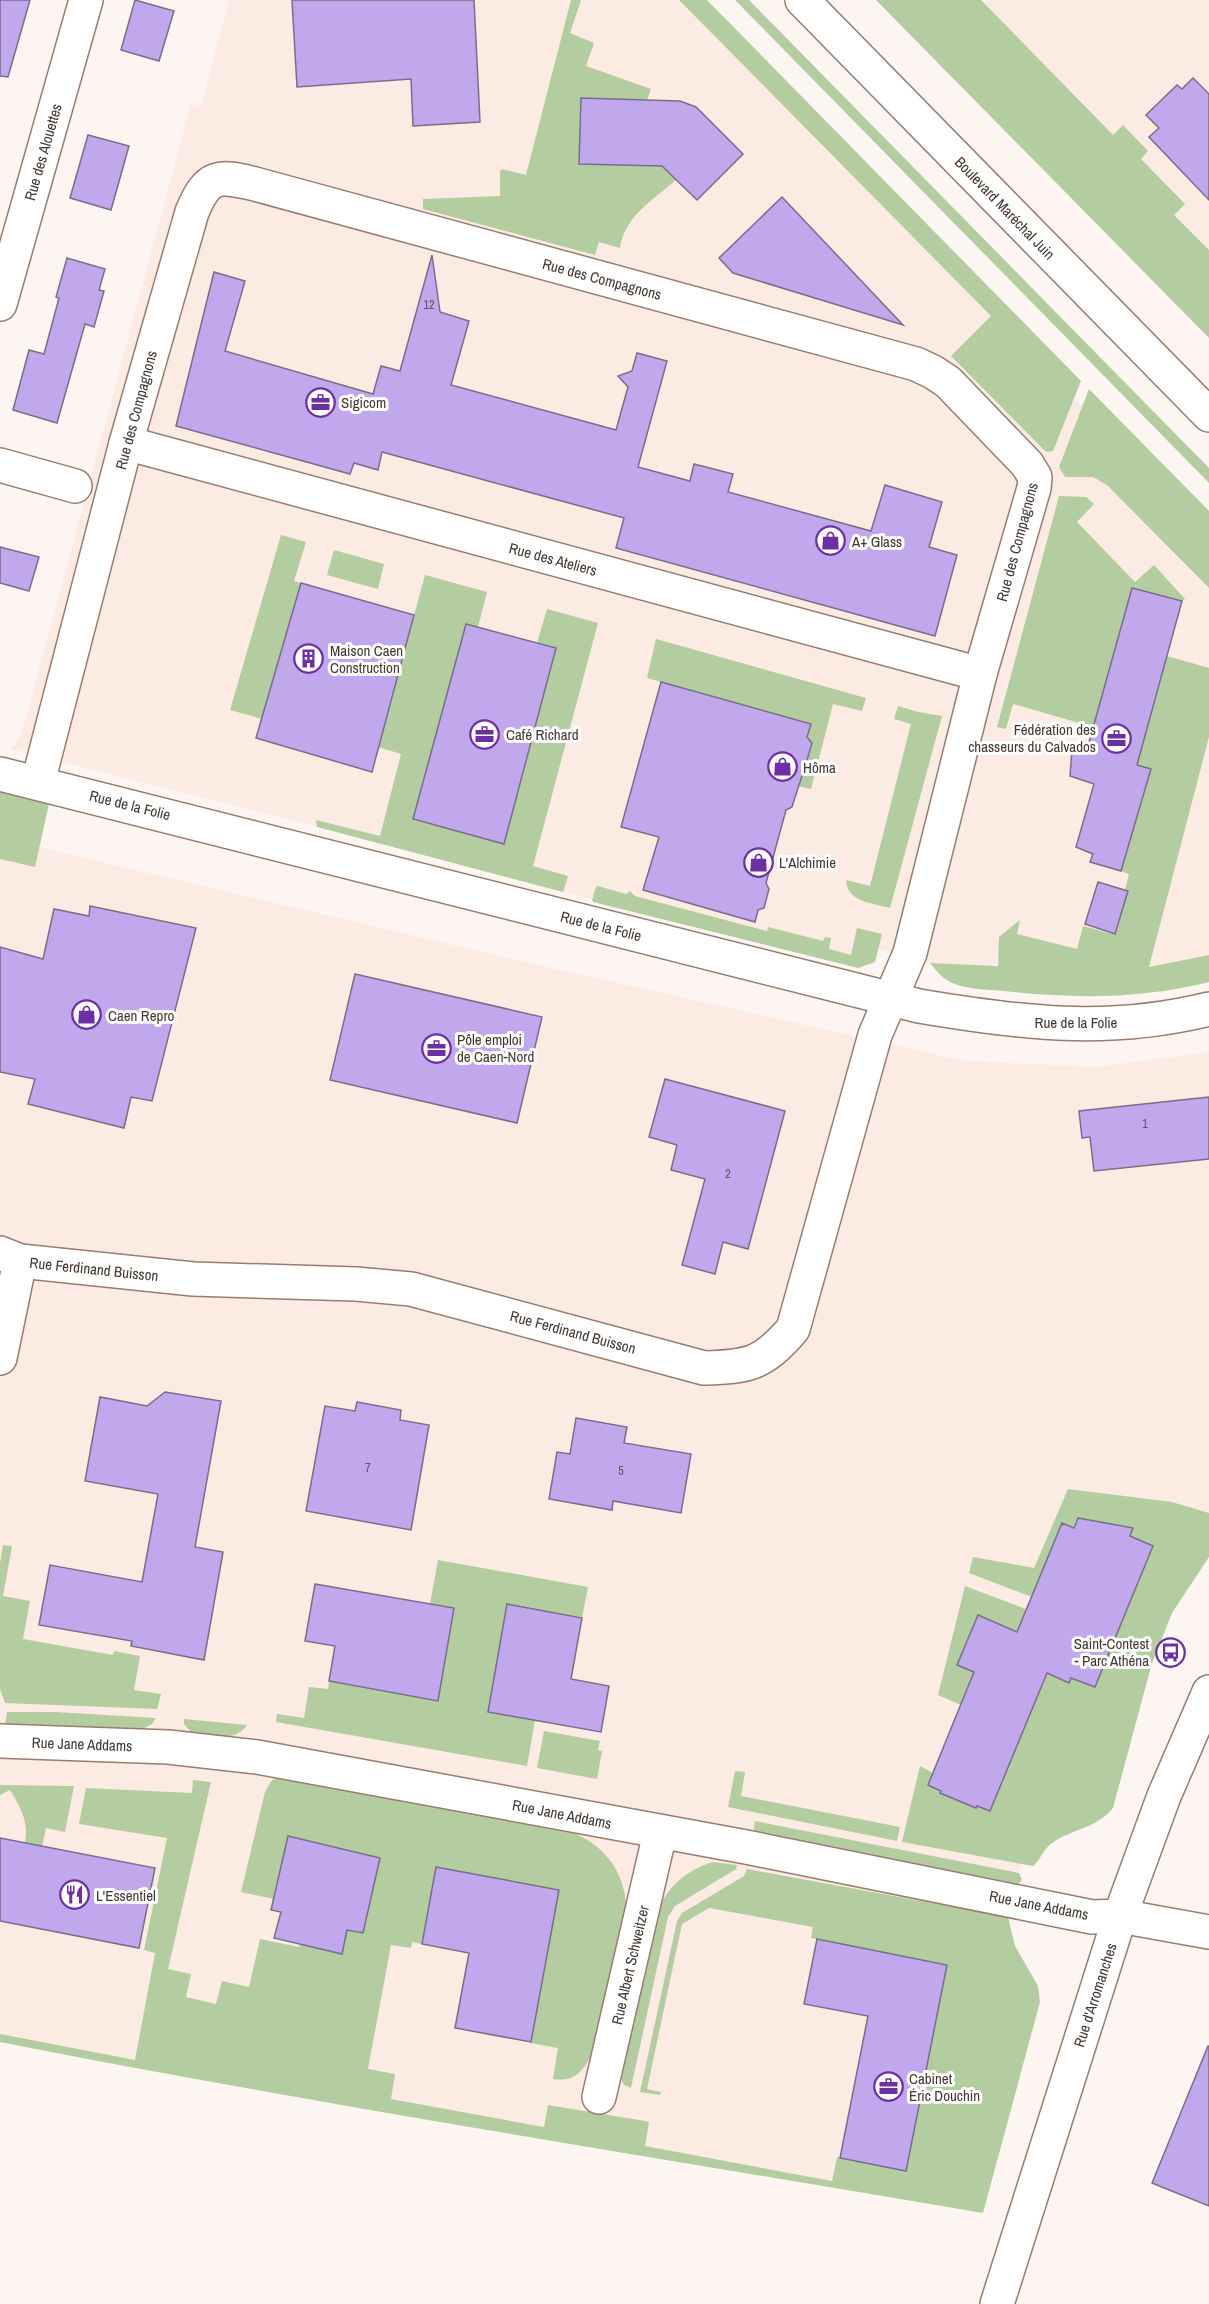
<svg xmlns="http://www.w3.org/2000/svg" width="1209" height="2304" viewBox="0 0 1209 2304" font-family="'Archivo Narrow',sans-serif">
	<rect width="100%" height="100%" fill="#fcf5f2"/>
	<g fill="#fbebe2">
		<polygon points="229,0 679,0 1209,535 1209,955 1149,967 953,964 930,963 878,949 867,960 595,900 335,831 11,749 22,733 191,104 201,106"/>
		<polygon points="926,0 1209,0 1209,287"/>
		<polygon points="0,838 516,960 965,1061 1097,1067 1209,1052 1209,1553 1172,1613 1101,1793 1032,1834 1002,1922 983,2213 345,2106 144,2070 0,2042"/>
	</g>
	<g fill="#b3cda1">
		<path d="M571 0H581L570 33 594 43 586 66 651 89 647 100 581 98 579 164 662 166 676 180C654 199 624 217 620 248L599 242 595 255 423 209V199L500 196V171L502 169 526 175Z"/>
		<polygon points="679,0 707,0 1081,381 1053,451 1047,452 1044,450 951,356 991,316"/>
		<polygon points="735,0 749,0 1209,468 1209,483"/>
		<polygon points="876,0 981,0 1113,135 1123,125 1148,151 1141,159 1185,204 1174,215 1209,250 1209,338"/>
		<polygon points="1089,389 1209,511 1209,588 1108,486 1093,477 1065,477 1059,467"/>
		<polygon points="1059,496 1086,497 1094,504 1077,522 1135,582 1154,565 1185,599 1182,601 1132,588 1093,727 1013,704 1006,729 997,727"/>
		<polygon points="281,535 306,542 294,581 301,583 262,719 230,710"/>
		<polygon points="334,550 384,564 378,589 327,575"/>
		<polygon points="425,575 487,592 478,627 466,625 413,820 504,843 556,649 537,643 547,609 598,623 533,866 568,876 563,892 317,827 316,820 380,836 401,754 378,747"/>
		<polygon points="656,639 866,698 862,711 833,704 811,789 793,785 794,782 801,779 803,772 799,766 810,724 647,678"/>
		<path d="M1167 656 1209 668V737L1149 967 1209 955V982C1141 999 1073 999 1004 991 986 989 966 990 950 982 941 977 936 970 930 963L998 966 999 937 1020 920 1017 934 1077 949 1083 926 1115 935 1128 891 1125 890 1129 874 1121 871 1151 770 1137 765Z"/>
		<path d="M898 706 918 712 942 716 890 908C872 903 847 902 846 880L870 886 911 724 894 719Z"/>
		<polygon points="0,792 49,804 35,867 0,859"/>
		<polygon points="598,886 626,894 630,891 635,896 767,931 768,927 823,941 825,937 831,938 829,949 851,955 857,928 882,934 875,962 858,968 593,902 592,900 596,887"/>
		<path d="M1068 1489 1172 1502 1209 1513V1557L1172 1613 1152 1663 1113 1808C1098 1827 1074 1829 1055 1841 1041 1850 1042 1859 1033 1866L902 1842 920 1766 933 1773 928 1785 941 1791 940 1793 990 1811 1047 1673 1069 1683 1071 1678 1095 1687 1153 1546 1130 1536 1133 1528 1078 1518 1032 1597 969 1573 973 1557 1034 1568Z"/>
		<polygon points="3,1545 12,1546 3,1596 30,1601 23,1639 113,1655 114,1651 140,1656 134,1690 161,1694 157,1709 5,1703 0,1689 0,1563"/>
		<polygon points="438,1560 588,1587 582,1618 507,1605 488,1711 535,1720 527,1766 276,1722 277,1714 304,1718 309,1687 328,1689 329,1681 438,1700 454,1609 430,1604"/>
		<polygon points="965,1586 1026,1609 1018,1632 978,1616 957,1665 974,1672 961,1705 938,1695"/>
		<polygon points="7,1712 56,1712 156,1718 152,1724 141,1730 5,1725"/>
		<path d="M184 1719 247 1725C234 1744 211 1735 192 1733L184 1724Z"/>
		<polygon points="544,1731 600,1741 598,1750 602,1751 597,1779 537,1768"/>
		<polygon points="735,1771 745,1772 741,1796 900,1827 897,1841 728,1807"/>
		<path d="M282 1777 576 1834C608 1848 628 1878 626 1914 625 1933 616 1953 612 1972 604 2000 598 2029 590 2057 582 2074 572 2082 553 2079L558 2048 530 2043 559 1890 436 1867 422 1944 412 1942 411 1948 391 1945 368 2069 395 2074 391 2099 544 2127 548 2105 645 2121 649 2122 645 2146 832 2181 837 2157 906 2171 946 1965 811 1938 813 1927 709 1908 682 1924 647 2089 661 2092 660 2095 640 2092 677 1921 682 1913 744 1876 747 1869 1008 1917 1015 1946 1038 1986 1040 2002 983 2213C655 2157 326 2106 0 2042V2034L135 2060 155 1953 144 1950 167 1838 79 1824 86 1788 192 1793 193 1780 211 1782 168 1969 191 1974 186 1997 216 2004 222 1981 249 1987 260 1939 299 1947 300 1944 342 1954 339 1928 363 1933 380 1858 288 1836 274 1899 241 1892 265 1792 272 1780Z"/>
		<path d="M0 1785 74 1786 65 1832 46 1828 42 1847 25 1843C29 1822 21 1808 10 1790L0 1795Z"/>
		<polygon points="755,1821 1019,1873 1022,1880 1016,1887 753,1835"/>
		<path d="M713 1862 737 1865 736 1869 675 1906 668 1917 631 2088 624 2085 620 2078 658 1910C669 1885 687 1870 713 1862Z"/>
	</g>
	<g fill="#c1a7eb" stroke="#786e89" stroke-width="1.5">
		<polygon points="0,0 30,0 8,77 0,76"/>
		<polygon points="135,0 174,11 159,61 121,50"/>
		<polygon points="292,0 474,0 480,122 413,126 411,79 297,87"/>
		<polygon points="1193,78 1209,94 1209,200 1149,137 1159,128 1146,115 1177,85 1182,89"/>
		<polygon points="581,98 680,101 696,107 743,154 697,200 662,166 579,164"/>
		<polygon points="88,135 129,146 111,210 70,198"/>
		<polygon points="782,197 903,325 733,273 719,258"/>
		<polygon points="432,255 440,312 469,321 451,385 616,430 628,387 618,376 632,371 637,353 667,361 638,467 690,481 694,464 733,474 728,492 871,531 885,485 942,502 929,547 957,555 935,636 616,548 624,518 382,452 378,470 354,463 350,474 176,426 214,272 245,281 225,351 373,394 381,366 400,371"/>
		<polygon points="67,258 105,269 99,290 104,291 94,327 85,324 57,423 13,410 29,350 44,354 59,298 56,297"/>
		<polygon points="0,547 39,557 29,591 0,583"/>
		<polygon points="301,583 414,615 372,772 256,738"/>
		<polygon points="1132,588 1182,601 1137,765 1151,769 1121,871 1090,862 1093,854 1076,847 1094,784 1070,776 1072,749 1086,753"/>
		<polygon points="466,624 556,648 504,844 413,819"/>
		<polygon points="661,682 811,724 807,737 812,743 807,760 792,807 786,810 766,883 769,889 764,908 758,910 755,922 643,890 659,837 621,827"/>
		<polygon points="1098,882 1128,891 1115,934 1085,924"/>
		<polygon points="90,906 196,928 152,1101 131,1097 124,1128 28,1104 35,1079 0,1072 0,947 43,959 54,909 89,916"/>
		<polygon points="355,974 542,1017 517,1123 330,1080"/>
		<polygon points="665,1079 785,1111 748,1249 723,1242 715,1274 682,1265 705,1179 671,1170 677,1145 649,1137"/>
		<polygon points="1209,1097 1209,1159 1094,1171 1090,1137 1082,1138 1079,1111"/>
		<polygon points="165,1392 221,1401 195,1547 223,1552 204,1660 131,1646 132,1641 39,1625 50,1565 142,1582 158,1494 85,1481 100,1397 147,1406"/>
		<polygon points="357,1402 401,1410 400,1420 429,1425 411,1530 306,1511 325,1406 355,1411"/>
		<polygon points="576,1418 627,1427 624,1443 691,1454 681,1513 613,1501 612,1510 549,1499 557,1452 570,1454"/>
		<polygon points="1078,1518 1133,1528 1130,1536 1153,1546 1095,1687 1071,1678 1069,1683 1047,1673 990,1811 977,1806 976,1808 940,1793 941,1791 928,1785 974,1672 957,1665 978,1615 1017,1632 1062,1523 1074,1528"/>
		<polygon points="315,1584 454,1608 438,1701 329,1681 335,1646 305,1641"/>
		<polygon points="507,1604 582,1618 571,1679 609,1686 601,1732 488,1712"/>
		<polygon points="288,1836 380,1858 363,1933 347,1930 342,1954 274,1938 281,1912 271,1910"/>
		<polygon points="0,1838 155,1868 139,1948 0,1921"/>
		<polygon points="436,1867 559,1890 531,2042 455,2028 469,1953 422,1944"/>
		<polygon points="817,1939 947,1965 906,2171 840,2158 868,2016 804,2004"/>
		<polygon points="1208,2046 1209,2046 1209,2206 1152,2183"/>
	</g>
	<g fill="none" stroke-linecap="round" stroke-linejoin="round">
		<defs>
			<g id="minor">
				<polyline points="0,304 86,0"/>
				<polyline points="126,443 980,674"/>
				<polyline points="0,465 75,486"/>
				<path d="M0 774 919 1006C1020 1023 1108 1034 1209 1009"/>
				<path d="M0 1253 20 1261 193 1279 356 1284 411 1289 704 1368C749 1367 763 1364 793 1329L875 1035 910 953 980 674 1034 488 1035 477 1027 464 948 382 933 372 916 364 255 184C218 175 208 174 192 212L126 443 38 782"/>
				<polyline points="0,1358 20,1261"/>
				<polyline points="0,1741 168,1747 257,1757 746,1847 1092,1917 1120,1916 1209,1932"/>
				<polyline points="599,2097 660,1833"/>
			</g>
			<g id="major">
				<polyline points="802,0 1209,415"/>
				<polyline points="997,2304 1120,1916 1164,1796 1209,1692"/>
			</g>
		</defs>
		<use href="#minor" stroke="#997c6d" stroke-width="36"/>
		<use href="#major" stroke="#997c6d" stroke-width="36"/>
		<use href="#minor" stroke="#fff" stroke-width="33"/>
		<use href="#major" stroke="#fff" stroke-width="33"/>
	</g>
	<defs>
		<symbol id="office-ring" viewBox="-11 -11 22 22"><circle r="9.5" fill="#fff" stroke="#6e2fa4" stroke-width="1.5"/><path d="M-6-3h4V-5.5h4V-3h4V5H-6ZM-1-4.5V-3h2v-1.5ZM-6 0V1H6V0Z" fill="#6e2fa4"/></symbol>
		<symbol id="shop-ring" viewBox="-11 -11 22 22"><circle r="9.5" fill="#fff" stroke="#6e2fa4" stroke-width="1.5"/><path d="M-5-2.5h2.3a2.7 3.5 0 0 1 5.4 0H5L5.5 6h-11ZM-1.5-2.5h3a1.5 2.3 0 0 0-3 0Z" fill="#6e2fa4"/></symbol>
		<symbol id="building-ring" viewBox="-11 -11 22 22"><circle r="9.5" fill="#fff" stroke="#6e2fa4" stroke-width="1.5"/><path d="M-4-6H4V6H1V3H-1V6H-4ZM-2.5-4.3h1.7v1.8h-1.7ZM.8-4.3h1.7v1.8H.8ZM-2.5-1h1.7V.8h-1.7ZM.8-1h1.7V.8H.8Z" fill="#6e2fa4"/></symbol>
		<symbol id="bus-ring" viewBox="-11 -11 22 22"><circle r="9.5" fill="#fff" stroke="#6e2fa4" stroke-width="1.5"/><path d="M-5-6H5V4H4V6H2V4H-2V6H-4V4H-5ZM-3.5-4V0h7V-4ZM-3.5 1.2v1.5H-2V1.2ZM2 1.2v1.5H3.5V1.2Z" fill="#6e2fa4"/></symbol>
		<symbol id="restaurant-ring" viewBox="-11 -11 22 22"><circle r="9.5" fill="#fff" stroke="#6e2fa4" stroke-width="1.5"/><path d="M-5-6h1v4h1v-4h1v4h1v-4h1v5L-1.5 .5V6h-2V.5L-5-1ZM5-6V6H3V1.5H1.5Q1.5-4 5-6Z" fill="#6e2fa4"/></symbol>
	</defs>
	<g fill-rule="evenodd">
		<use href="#office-ring" x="304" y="386" width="33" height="33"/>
		<use href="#shop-ring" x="814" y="524" width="33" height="33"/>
		<use href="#building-ring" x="292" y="642" width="33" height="33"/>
		<use href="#office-ring" x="468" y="718" width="33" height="33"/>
		<use href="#office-ring" x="1100" y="722" width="33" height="33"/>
		<use href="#shop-ring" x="766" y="750" width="33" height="33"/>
		<use href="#shop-ring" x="742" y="846" width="33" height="33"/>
		<use href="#shop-ring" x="70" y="998" width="33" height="33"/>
		<use href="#office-ring" x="420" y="1032" width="33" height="33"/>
		<use href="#bus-ring" x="1154" y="1636" width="33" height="33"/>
		<use href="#restaurant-ring" x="58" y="1878" width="33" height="33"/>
		<use href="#office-ring" x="872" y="2070" width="33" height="33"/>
	</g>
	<g text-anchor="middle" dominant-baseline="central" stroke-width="6" stroke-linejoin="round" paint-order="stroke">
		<g font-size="12" fill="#63535f">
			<text x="429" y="305">12</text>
			<text x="1145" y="1124">1</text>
			<text x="728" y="1174">2</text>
			<text x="368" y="1468">7</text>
			<text x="621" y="1471">5</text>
		</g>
		<g font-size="15" fill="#443730" stroke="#fff">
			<text transform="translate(43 152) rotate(-74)">Rue des Alouettes</text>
			<text transform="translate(1005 208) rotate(46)">Boulevard Maréchal Juin</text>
			<text transform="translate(602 279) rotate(15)">Rue des Compagnons</text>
			<text transform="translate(136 410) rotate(-75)">Rue des Compagnons</text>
			<text transform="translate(1017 542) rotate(-75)">Rue des Compagnons</text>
			<text transform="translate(553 559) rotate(15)">Rue des Ateliers</text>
			<text transform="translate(130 805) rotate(14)">Rue de la Folie</text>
			<text transform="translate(601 926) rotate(14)">Rue de la Folie</text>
			<text x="1076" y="1022">Rue de la Folie</text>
			<text transform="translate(94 1269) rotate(6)">Rue Ferdinand Buisson</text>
			<text transform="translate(573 1332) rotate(15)">Rue Ferdinand Buisson</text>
			<text transform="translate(82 1744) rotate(2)">Rue Jane Addams</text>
			<text transform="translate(562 1814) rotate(11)">Rue Jane Addams</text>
			<text transform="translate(1039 1905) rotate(11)">Rue Jane Addams</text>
			<text transform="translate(630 1965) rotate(-77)">Rue Albert Schweitzer</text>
			<text transform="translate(1095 1995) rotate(-72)">Rue d'Arromanches</text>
		</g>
		<g font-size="15" fill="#443730" stroke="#fff" text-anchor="start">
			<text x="341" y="402">Sigicom</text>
			<text x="852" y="541">A+ Glass</text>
			<text x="330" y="650">Maison Caen<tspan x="330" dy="17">Construction</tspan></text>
			<text x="1096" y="729" text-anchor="end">Fédération des<tspan x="1096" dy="17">chasseurs du Calvados</tspan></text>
			<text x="506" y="734">Café Richard</text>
			<text x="803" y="767">Hôma</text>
			<text x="779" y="862">L'Alchimie</text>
			<text x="108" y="1015">Caen Repro</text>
			<text x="457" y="1039">Pôle emploi<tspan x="457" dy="17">de Caen-Nord</tspan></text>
			<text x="1149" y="1643" text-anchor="end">Saint-Contest<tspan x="1149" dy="17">- Parc Athéna</tspan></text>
			<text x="96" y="1895">L'Essentiel</text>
			<text x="909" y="2078">Cabinet<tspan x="909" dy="17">Éric Douchin</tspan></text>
		</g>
	</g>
</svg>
